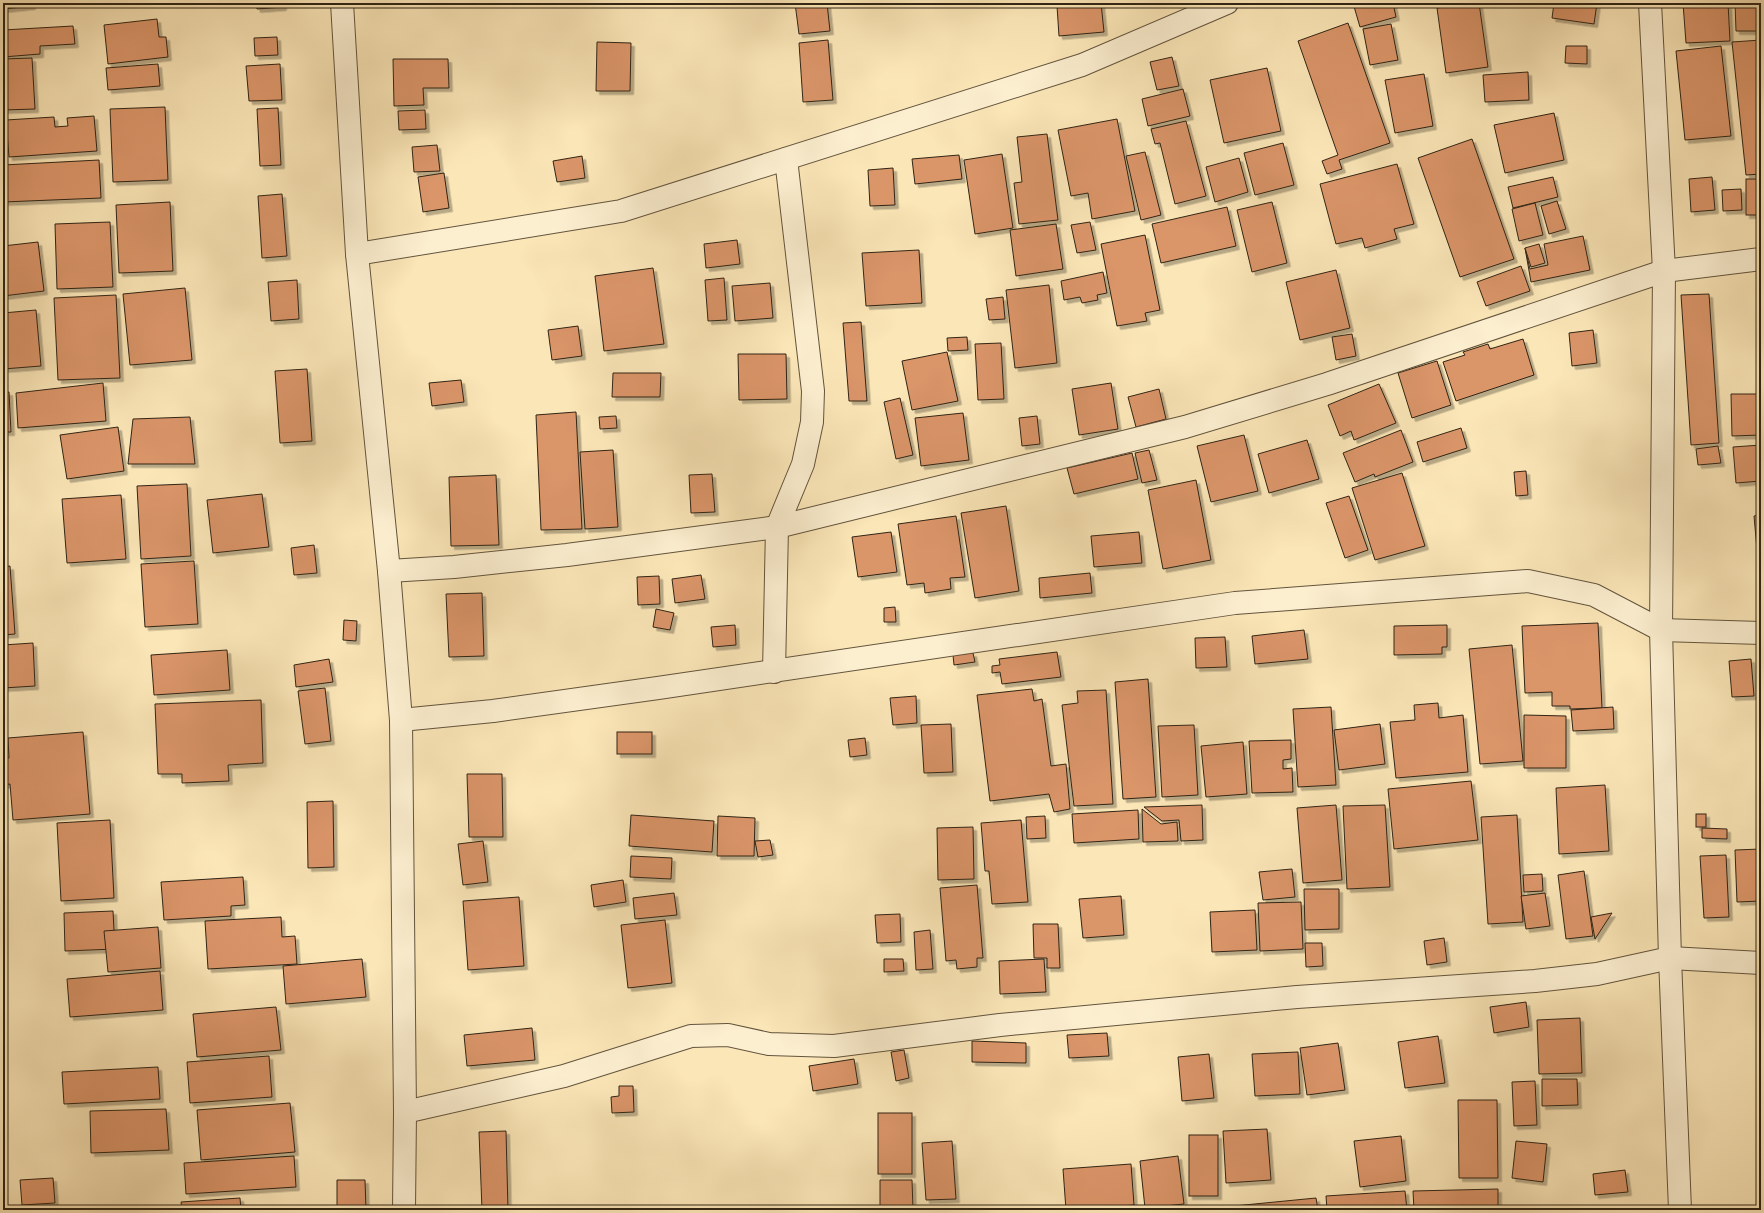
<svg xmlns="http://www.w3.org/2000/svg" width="1764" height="1213" viewBox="0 0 1764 1213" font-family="'IM FELL Great Primer',serif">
	<defs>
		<filter id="shadow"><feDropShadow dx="3.5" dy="3.5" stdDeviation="0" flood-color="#0004"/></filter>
	</defs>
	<rect width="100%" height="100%" fill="#fbe6b7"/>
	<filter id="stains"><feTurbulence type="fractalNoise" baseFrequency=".005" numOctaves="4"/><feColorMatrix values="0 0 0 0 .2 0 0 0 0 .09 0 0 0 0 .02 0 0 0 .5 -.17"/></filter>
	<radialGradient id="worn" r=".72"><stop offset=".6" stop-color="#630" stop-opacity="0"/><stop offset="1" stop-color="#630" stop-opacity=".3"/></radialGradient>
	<g fill="#da9569" stroke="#302414" filter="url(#shadow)">
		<polygon points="3,3 32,3 32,6 3,9"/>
		<polygon points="256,3 283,3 283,7 257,9"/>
		<polygon points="795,3 827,3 830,31 799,34"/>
		<polygon points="1101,3 1104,32 1059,36 1057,6"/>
		<polygon points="1353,3 1393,3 1396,17 1360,27"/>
		<polygon points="1479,3 1488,67 1446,73 1437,8"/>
		<polygon points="1554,3 1597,3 1594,24 1552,18"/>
		<polygon points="1683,3 1728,3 1730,41 1686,43"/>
		<polygon points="1735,3 1761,3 1761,31 1736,31"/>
		<polygon points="157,19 159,37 166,37 168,57 108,64 104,25"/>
		<polygon points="1348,23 1390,143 1339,160 1342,169 1327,174 1322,161 1338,155 1298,41"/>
		<polygon points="1391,24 1398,60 1370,65 1363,29"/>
		<polygon points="73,26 75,44 40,46 40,54 3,57 3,30"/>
		<polygon points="277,37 278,55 255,56 254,38"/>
		<polygon points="828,40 833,100 803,102 799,43"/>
		<polygon points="1761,40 1761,174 1746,175 1732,42"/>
		<polygon points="597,42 631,43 630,91 596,91"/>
		<polygon points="1566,46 1587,46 1587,64 1565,63"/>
		<polygon points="1721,46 1731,136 1685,140 1676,51"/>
		<polygon points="1172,57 1179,86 1157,90 1150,62"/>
		<polygon points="32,58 35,109 3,110 3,59"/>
		<polygon points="393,59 448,59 449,88 423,88 424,105 394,106"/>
		<polygon points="158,64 160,86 108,90 106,68"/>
		<polygon points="280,64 282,100 249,101 246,66"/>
		<polygon points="1267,68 1281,131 1224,143 1210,80"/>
		<polygon points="1528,72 1529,100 1485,102 1483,75"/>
		<polygon points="1424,74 1433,126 1395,133 1385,80"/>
		<polygon points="1183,89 1190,116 1148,126 1142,99"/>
		<polygon points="165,107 168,180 113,182 110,109"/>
		<polygon points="278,108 281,165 260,166 257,109"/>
		<polygon points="425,110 426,129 399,130 398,111"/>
		<polygon points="1554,113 1564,160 1505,173 1494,125"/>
		<polygon points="94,116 97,151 9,157 6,120 54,117 55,127 68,126 67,118"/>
		<polygon points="1117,119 1135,211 1092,219 1088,193 1071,196 1058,130"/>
		<polygon points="1186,121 1206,196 1175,204 1160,143 1155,144 1151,129"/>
		<polygon points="1047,134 1058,220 1019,224 1014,183 1022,182 1017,137"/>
		<polygon points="1472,139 1514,259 1460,277 1418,158"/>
		<polygon points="1283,143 1294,185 1255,195 1244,153"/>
		<polygon points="437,145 440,171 414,172 412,147"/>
		<polygon points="1145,152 1161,215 1141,220 1126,156"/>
		<polygon points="1002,154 1013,228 975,234 964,160"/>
		<polygon points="959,155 962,179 915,184 912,159"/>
		<polygon points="582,156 585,178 557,182 553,161"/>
		<polygon points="1239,158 1248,192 1215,202 1206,167"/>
		<polygon points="99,160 101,198 3,202 3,165"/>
		<polygon points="1397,164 1414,224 1394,229 1397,239 1365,248 1362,238 1336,244 1320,184"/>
		<polygon points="893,168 895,205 870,206 868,170"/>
		<polygon points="444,173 449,208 423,212 418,177"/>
		<polygon points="1553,177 1558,197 1513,208 1508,187"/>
		<polygon points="1712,177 1715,210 1691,212 1689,179"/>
		<rect x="1746" y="179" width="15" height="36"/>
		<polygon points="1741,189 1742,210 1723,211 1722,190"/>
		<polygon points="282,194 287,256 262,258 258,196"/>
		<polygon points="1557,201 1566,229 1549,234 1541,206"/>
		<polygon points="170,202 173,271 119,273 116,205"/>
		<polygon points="1272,202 1287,263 1252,272 1237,210"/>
		<polygon points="1535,203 1543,235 1519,241 1512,209"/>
		<polygon points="1227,207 1236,246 1161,263 1152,224"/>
		<polygon points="110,222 113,287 57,289 55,224"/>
		<polygon points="1090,222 1096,250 1077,253 1071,225"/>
		<polygon points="1056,224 1063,269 1016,276 1010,230"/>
		<polygon points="1145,235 1160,310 1145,313 1147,321 1117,326 1101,244"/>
		<polygon points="1583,236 1590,270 1531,282 1525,248 1530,269 1548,265 1544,244"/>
		<polygon points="737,240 740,264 706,268 704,244"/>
		<polygon points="38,242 44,291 3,296 3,246"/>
		<polygon points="1539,244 1545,263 1531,267 1525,248"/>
		<polygon points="919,250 922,303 866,306 862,253"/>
		<polygon points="1521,266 1530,291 1486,306 1477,282"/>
		<polygon points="653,268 664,344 604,351 595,276"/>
		<polygon points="1336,270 1350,328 1300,340 1286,282"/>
		<polygon points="1103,272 1107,293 1097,295 1098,300 1082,303 1080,297 1064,300 1061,281"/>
		<polygon points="724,278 727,320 708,321 705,280"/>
		<polygon points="297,280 299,319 271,321 268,282"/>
		<polygon points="770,283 773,318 735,321 732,286"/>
		<polygon points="1049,285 1057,363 1015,368 1006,290"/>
		<polygon points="185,288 192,360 130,365 123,294"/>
		<polygon points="1709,294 1719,443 1691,445 1681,295"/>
		<polygon points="116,295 120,378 58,380 54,298"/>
		<polygon points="1003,297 1005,319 989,320 986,299"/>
		<polygon points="36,310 41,366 3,369 3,313"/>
		<polygon points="861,322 867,401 849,401 843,323"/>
		<polygon points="578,326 582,356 552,360 548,330"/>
		<polygon points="1593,330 1597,363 1572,366 1569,333"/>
		<polygon points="1352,334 1356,356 1336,360 1332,337"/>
		<polygon points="967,337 968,350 948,351 947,338"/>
		<polygon points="1523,339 1534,375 1456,401 1443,362 1465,355 1463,352 1488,344 1490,349"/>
		<polygon points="1001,343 1004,399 978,400 975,344"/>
		<polygon points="947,352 958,401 912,410 902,361"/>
		<polygon points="738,354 786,354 787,399 739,400"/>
		<polygon points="1437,361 1451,405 1412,418 1398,373"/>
		<polygon points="307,369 312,441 280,443 275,371"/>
		<polygon points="613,373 661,373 660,397 612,397"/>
		<polygon points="461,380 464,402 432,406 429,383"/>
		<polygon points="103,383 106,421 18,428 16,393"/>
		<polygon points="1111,383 1118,429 1079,435 1072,389"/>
		<polygon points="1379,384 1396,423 1354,440 1351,431 1340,436 1328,405"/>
		<polygon points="1159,389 1166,419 1136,427 1128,397"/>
		<polygon points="3,392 9,392 11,432 3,432"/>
		<polygon points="1731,394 1761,394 1761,435 1732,436"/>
		<polygon points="900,398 913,455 896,459 884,402"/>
		<polygon points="576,412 582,529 541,530 536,415"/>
		<polygon points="963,413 969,460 921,466 915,418"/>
		<polygon points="616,416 617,428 600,429 599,417"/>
		<polygon points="1037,416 1040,444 1022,446 1019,418"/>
		<polygon points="190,417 195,464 128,464 133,419"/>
		<polygon points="118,427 124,471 67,479 60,435"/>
		<polygon points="1461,428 1467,448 1423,462 1417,442"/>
		<polygon points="1401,430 1413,462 1375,477 1374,474 1355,482 1343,453"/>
		<polygon points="1244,435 1258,491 1211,502 1197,446"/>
		<polygon points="1307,440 1319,479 1269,493 1258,454"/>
		<polygon points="1761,445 1761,481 1736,483 1733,447"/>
		<polygon points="1718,446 1721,463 1698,465 1696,449"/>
		<polygon points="613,450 618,527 585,529 580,452"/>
		<polygon points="1149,450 1157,480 1142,483 1135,453"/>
		<polygon points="1132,453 1138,479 1074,494 1067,468"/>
		<polygon points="1526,471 1528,495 1516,496 1514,472"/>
		<polygon points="1402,473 1425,546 1375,560 1352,488"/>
		<polygon points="712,474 715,512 691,513 689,475"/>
		<polygon points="496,475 499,545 451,546 449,477"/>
		<polygon points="1196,480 1211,560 1163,569 1148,490"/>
		<polygon points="187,484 191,556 141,559 137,486"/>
		<polygon points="262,494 269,547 213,553 207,500"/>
		<polygon points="121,495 126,559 67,563 62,499"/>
		<polygon points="1349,496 1368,550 1345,558 1326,503"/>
		<polygon points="1006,506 1019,591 975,598 961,513"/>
		<polygon points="1761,515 1761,595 1754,516"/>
		<polygon points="956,516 965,577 950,578 951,589 925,593 924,583 907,585 898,524"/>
		<polygon points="891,532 897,572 858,577 852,537"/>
		<polygon points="1139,532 1142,563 1094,567 1091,536"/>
		<polygon points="314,545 317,573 294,575 291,548"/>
		<polygon points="194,561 198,624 145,627 141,564"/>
		<polygon points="10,566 15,634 3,635 3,567"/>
		<polygon points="1090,573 1092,593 1040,598 1039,578"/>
		<polygon points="701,575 705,599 675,603 672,579"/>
		<polygon points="659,576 660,604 638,605 637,577"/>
		<polygon points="482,593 484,656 449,657 446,594"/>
		<polygon points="895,607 896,622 884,622 884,608"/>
		<polygon points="656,609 674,613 670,630 653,627"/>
		<polygon points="344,620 357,621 356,641 343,640"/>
		<polygon points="1598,623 1602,708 1570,709 1570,706 1552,706 1552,692 1525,693 1522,626"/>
		<polygon points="735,625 736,645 713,647 711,627"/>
		<polygon points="1447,625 1447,647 1442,647 1442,654 1394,655 1394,626"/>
		<polygon points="1304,630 1308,659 1255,664 1252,636"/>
		<polygon points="1225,637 1227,667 1196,668 1195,638"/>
		<polygon points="33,643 35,686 3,688 3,645"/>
		<polygon points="1512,645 1523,761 1480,764 1469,649"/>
		<polygon points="227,650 230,690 154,695 151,655"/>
		<polygon points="1057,652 1061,677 1002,684 1000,672 992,673 992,666 1000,665 999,659"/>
		<polygon points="973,653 975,662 954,665 953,655"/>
		<polygon points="329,659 333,682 296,687 294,665"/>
		<polygon points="1751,659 1754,696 1732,697 1729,661"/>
		<polygon points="1148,679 1156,797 1123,799 1115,682"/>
		<polygon points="325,688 331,741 305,744 298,691"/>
		<polygon points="1032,689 1034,701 1042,699 1051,766 1066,764 1070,809 1054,812 1049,794 990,801 977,695"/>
		<polygon points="1106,690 1113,804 1074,806 1062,705 1078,703 1077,691"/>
		<polygon points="916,696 917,723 893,725 890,698"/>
		<polygon points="261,700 263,763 228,765 229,781 182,783 182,774 158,774 155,704"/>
		<polygon points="1438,703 1439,718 1463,715 1468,772 1396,778 1390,722 1415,720 1414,705"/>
		<polygon points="1331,707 1336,785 1298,787 1293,709"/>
		<polygon points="1613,707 1614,729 1573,731 1571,710"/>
		<polygon points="1524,715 1566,716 1566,768 1524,768"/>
		<polygon points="951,724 953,772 924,773 921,725"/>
		<polygon points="1380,724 1385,764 1339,770 1334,730"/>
		<polygon points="1194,725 1198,795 1162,797 1158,726"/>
		<polygon points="83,732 90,814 13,820 10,784 3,785 3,758 9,758 8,738"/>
		<rect x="617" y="732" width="35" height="22"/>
		<polygon points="865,738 867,755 850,757 848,740"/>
		<polygon points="1291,740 1291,759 1283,760 1283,769 1292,768 1293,792 1252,793 1249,741"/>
		<polygon points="1243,742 1247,794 1206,797 1201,746"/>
		<polygon points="467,774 502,774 503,837 469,837"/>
		<polygon points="1471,781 1478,840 1394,849 1388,789"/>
		<polygon points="1605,785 1609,851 1559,854 1556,788"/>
		<polygon points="1758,798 1761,798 1761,838 1759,838"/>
		<polygon points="333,801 334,867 308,868 307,802"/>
		<polygon points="1202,805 1203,840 1181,841 1179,820 1162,821 1144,807"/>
		<polygon points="1336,805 1342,880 1303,883 1297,808"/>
		<polygon points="1385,805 1390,887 1347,889 1343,806"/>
		<polygon points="1142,809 1161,824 1177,822 1178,841 1143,842"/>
		<polygon points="1138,810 1139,839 1074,843 1072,814"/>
		<rect x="1696" y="814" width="10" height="13"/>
		<polygon points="631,815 714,821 712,852 629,846"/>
		<polygon points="1517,815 1523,922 1488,924 1481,817"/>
		<polygon points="718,816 755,818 754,856 717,856"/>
		<polygon points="1045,816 1046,838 1027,839 1026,817"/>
		<polygon points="110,820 114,898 61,901 57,823"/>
		<polygon points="1021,820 1028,902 992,904 989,871 985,871 981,823"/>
		<polygon points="973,827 974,879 938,880 937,828"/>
		<polygon points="1702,828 1727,829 1727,839 1702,838"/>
		<polygon points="770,840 773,855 758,857 755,841"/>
		<polygon points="483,841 488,882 463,885 458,844"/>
		<polygon points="1761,849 1761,901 1737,902 1735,850"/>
		<polygon points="1726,855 1729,917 1704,918 1700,856"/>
		<polygon points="631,856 672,858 671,879 630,877"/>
		<polygon points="1292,869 1295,897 1263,900 1259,872"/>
		<polygon points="1584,871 1593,936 1566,939 1558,875"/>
		<polygon points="1542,874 1543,891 1524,892 1523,875"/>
		<polygon points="243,877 245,905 231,906 231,916 164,920 161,882"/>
		<polygon points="623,880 626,902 594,907 591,885"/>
		<polygon points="977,885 983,958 977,958 977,967 957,969 956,960 946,961 940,888"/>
		<polygon points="1304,889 1339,889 1339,929 1305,930"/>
		<polygon points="674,893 677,915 635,919 633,898"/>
		<polygon points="1545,893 1550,926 1526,929 1521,896"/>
		<polygon points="1121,896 1124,935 1083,938 1079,899"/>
		<polygon points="519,897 524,966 468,970 463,901"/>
		<polygon points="1301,902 1303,949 1260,951 1258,903"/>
		<polygon points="1255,910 1257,950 1212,952 1210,912"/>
		<polygon points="113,911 115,949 65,951 64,913"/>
		<polygon points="1612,913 1595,939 1591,917"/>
		<polygon points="900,914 901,942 877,943 875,915"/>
		<polygon points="281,917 282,937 295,936 297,964 208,969 205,921"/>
		<polygon points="665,920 672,983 628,988 621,925"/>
		<polygon points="1033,924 1058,924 1060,968 1047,968 1047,958 1034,958"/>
		<polygon points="158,927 161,968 108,972 104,931"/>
		<polygon points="930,930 933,969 916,970 914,932"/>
		<polygon points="1444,938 1447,962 1427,965 1424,941"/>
		<polygon points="1305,943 1322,943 1323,966 1306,967"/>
		<polygon points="362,959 366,997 286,1004 283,966"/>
		<polygon points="884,959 903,959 904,971 884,972"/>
		<polygon points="1044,959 1046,992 1000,994 999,961"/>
		<polygon points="160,971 163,1010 70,1017 67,979"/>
		<polygon points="1526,1002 1529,1027 1494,1033 1490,1007"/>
		<polygon points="276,1007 281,1050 197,1057 193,1014"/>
		<polygon points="1580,1018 1582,1073 1539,1074 1537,1020"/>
		<polygon points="532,1028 535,1060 467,1066 464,1035"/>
		<polygon points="1107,1033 1109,1056 1069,1058 1067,1035"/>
		<polygon points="1438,1036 1445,1083 1405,1088 1398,1042"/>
		<polygon points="972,1041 1026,1043 1026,1063 972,1062"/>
		<polygon points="1338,1043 1345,1090 1307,1095 1300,1048"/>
		<polygon points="904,1050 909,1078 896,1081 891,1052"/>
		<polygon points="1298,1052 1300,1094 1255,1096 1252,1054"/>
		<polygon points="1209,1054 1214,1098 1182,1101 1178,1057"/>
		<polygon points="269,1056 272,1097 190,1103 187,1062"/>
		<polygon points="854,1059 858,1084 813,1091 809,1066"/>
		<polygon points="158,1067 160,1099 64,1104 62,1072"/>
		<polygon points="1542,1079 1577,1079 1578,1105 1542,1106"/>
		<polygon points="1535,1081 1537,1125 1514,1126 1512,1082"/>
		<polygon points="619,1086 633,1086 634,1112 612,1113 611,1097 619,1096"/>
		<polygon points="1458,1100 1497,1100 1498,1178 1459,1178"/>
		<polygon points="290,1103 295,1152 201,1160 197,1110"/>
		<polygon points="166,1109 169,1150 91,1153 90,1111"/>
		<rect x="878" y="1113" width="34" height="61"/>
		<polygon points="1267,1129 1271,1180 1226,1183 1223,1131"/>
		<polygon points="506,1131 508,1210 482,1210 479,1132"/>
		<rect x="1189" y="1135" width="29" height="61"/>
		<polygon points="1401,1136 1406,1181 1360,1187 1354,1141"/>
		<polygon points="952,1141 956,1199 926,1200 922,1143"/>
		<polygon points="1516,1141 1547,1144 1543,1182 1512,1178"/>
		<polygon points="294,1156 296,1187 186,1194 184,1163"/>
		<polygon points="1178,1156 1184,1204 1145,1208 1140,1161"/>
		<polygon points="1131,1164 1134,1205 1066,1210 1063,1169"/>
		<polygon points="1625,1170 1628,1192 1595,1195 1593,1174"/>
		<polygon points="53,1178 55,1203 22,1205 20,1180"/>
		<polygon points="337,1180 365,1180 366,1210 337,1210"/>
		<polygon points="880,1180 912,1180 913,1210 880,1210"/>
		<polygon points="1759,1181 1761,1181 1761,1210 1760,1210"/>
		<polygon points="1498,1189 1498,1210 1414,1210 1413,1191"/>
		<polygon points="1405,1191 1407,1210 1327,1210 1326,1196"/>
		<polygon points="240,1198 241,1210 182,1210 181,1202"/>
		<polygon points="1316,1198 1318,1210 1234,1210 1234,1206"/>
	</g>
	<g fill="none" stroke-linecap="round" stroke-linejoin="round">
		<defs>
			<g id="minor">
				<polyline points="342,3 357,254 389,571 401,720 405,1112 404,1210"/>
				<polyline points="1650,3 1664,271 1661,630 1670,958 1680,1210"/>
				<polyline points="357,254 621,211 1082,65 1227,3"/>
				<polyline points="389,571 454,567 567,555 777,527 1185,427 1327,384 1664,271 1761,259"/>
				<polyline points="774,672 777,527 803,464 812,422 813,391 786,159"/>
				<polyline points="401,720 493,711 658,688 1235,603 1528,581 1594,595 1661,630 1761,633"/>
				<polyline points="405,1112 564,1076 691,1036 728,1035 769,1044 834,1046 1000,1025 1297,997 1535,981 1597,974 1670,958 1761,963"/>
			</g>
		</defs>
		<use href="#minor" stroke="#63543d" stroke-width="24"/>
		<use href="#minor" stroke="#fcefd0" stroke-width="22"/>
	</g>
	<rect width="1764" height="1213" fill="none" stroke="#fbe6b7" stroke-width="16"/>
	<rect x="4" y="4" width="1756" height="1205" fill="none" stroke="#302414" stroke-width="2"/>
	<rect x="8" y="8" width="1748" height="1197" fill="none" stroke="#302414"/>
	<rect width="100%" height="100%" filter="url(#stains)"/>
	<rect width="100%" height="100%" fill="url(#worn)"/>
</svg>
